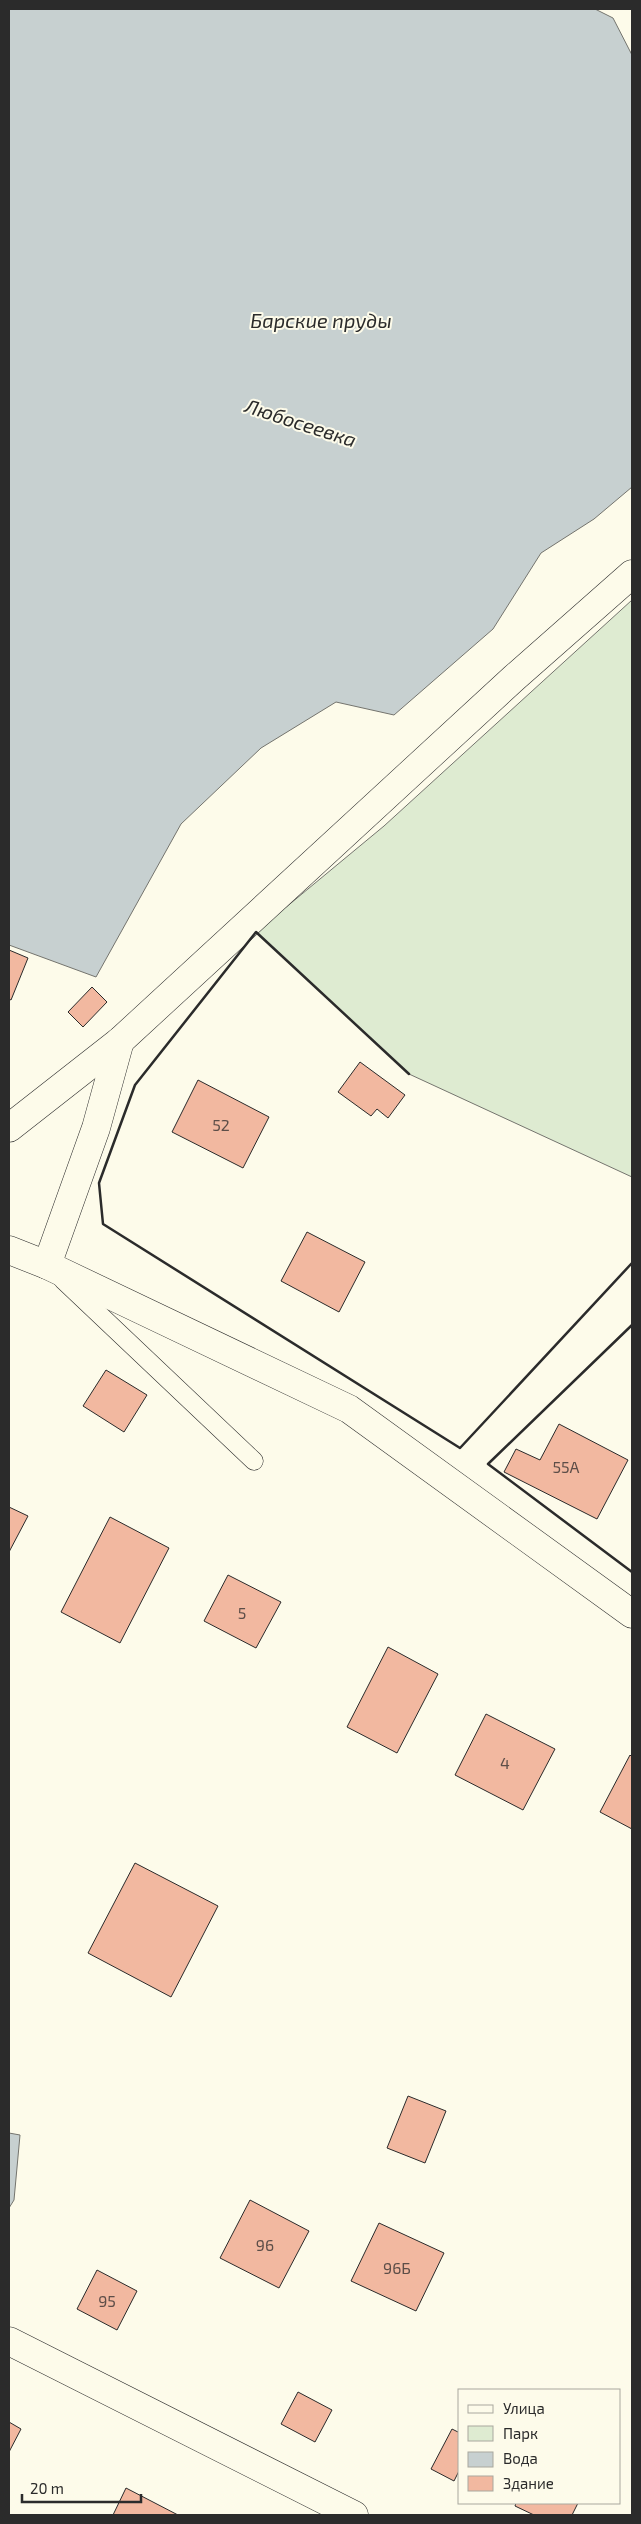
<svg xmlns="http://www.w3.org/2000/svg" width="641" height="2524" viewBox="0 0 641 2524" font-family="'Exo 2',sans-serif">
	<rect width="100%" height="100%" fill="#fdfbea"/>
	<polygon fill="#deebd1" stroke="#74746e" points="632,600 632,1177 409,1074 256,932 384,826"/>
	<g fill="#c7d0d0" stroke="#74746e">
		<polygon points="9,9 595,9 613,18 632,55 632,487 594,519 541,553 493,629 394,715 336,702 261,748 181,824 96,977 9,945"/>
		<polygon points="9,2133 20,2135 14,2200 9,2208"/>
	</g>
	<g fill="#f2b8a0" stroke="#2b2b2b">
		<polygon points="9,950 28,958 11,1000 9,999"/>
		<polygon points="92,987 107,1002 83,1027 68,1012"/>
		<polygon points="360,1062 405,1095 388,1118 377,1109 371,1116 338,1092"/>
		<polygon points="198,1080 269,1117 243,1168 172,1132"/>
		<polygon points="307,1232 365,1262 339,1312 281,1281"/>
		<polygon points="106,1370 147,1395 124,1432 83,1406"/>
		<polygon points="559,1424 628,1460 597,1519 504,1472 516,1449 540,1460"/>
		<polygon points="9,1507 28,1516 9,1552"/>
		<polygon points="110,1517 169,1548 120,1643 61,1612"/>
		<polygon points="228,1575 281,1602 256,1648 204,1621"/>
		<polygon points="388,1647 438,1674 397,1753 347,1727"/>
		<polygon points="486,1714 555,1749 523,1810 455,1775"/>
		<polygon points="630,1755 632,1757 632,1829 600,1812"/>
		<polygon points="135,1863 218,1906 171,1997 88,1953"/>
		<polygon points="408,2096 446,2111 425,2163 387,2148"/>
		<polygon points="250,2200 309,2231 279,2288 220,2258"/>
		<polygon points="379,2223 444,2253 416,2311 351,2281"/>
		<polygon points="97,2270 137,2291 117,2330 77,2309"/>
		<polygon points="298,2392 332,2410 315,2442 281,2424"/>
		<polygon points="9,2422 21,2429 9,2452"/>
		<polygon points="452,2429 460,2433 460,2469 454,2481 431,2469"/>
		<polygon points="126,2488 178,2515 113,2515"/>
		<polygon points="516,2503 578,2503 572,2515 534,2515 515,2506"/>
	</g>
	<g fill="none" stroke-linecap="round" stroke-linejoin="round">
		<defs>
			<polyline id="service" points="63,1280 254,1461"/>
			<g id="minor">
				<polyline points="47,1265 349,1409 632,1614"/>
				<polyline points="9,2341 354,2515"/>
			</g>
			<g id="tertiary">
				<polyline points="9,1128 120,1041 514,678 632,574"/>
				<polyline points="9,1250 47,1265 96,1128 120,1041"/>
			</g>
		</defs>
		<use href="#service" stroke="#2b2b2b" stroke-width="19"/>
		<use href="#minor" stroke="#2b2b2b" stroke-width="29"/>
		<use href="#tertiary" stroke="#2b2b2b" stroke-width="29"/>
		<use href="#service" stroke="#fdfbea" stroke-width="18"/>
		<use href="#minor" stroke="#fdfbea" stroke-width="28"/>
		<use href="#tertiary" stroke="#fdfbea" stroke-width="28"/>
		<g stroke="#2b2b2b" stroke-width="2.5">
			<polyline points="409,1074 256,932 135,1085 99,1183 103,1224 460,1448 632,1263"/>
			<polyline points="632,1325 488,1464 632,1572"/>
		</g>
	</g>
	<g text-anchor="middle" dominant-baseline="central" stroke-width="4" stroke-linejoin="round" paint-order="stroke">
		<g font-size="16" fill="#5d4e48">
			<text x="221" y="1124">52</text>
			<text x="566" y="1466">55А</text>
			<text x="242" y="1612">5</text>
			<text x="505" y="1762">4</text>
			<text x="265" y="2244">96</text>
			<text x="397" y="2267">96Б</text>
			<text x="107" y="2300">95</text>
		</g>
		<g font-size="20" font-style="italic" fill="#2b2b2b" stroke="#fdfbea">
			<text x="321" y="320">Барские пруды</text>
			<text transform="translate(301 422) rotate(18)">Любосеевка</text>
		</g>
	</g>
	<rect width="641" height="2524" fill="none" stroke="#2b2b2b" stroke-width="20"/>
	<rect x="458" y="2389" width="162" height="115" fill="#fdfbea" stroke="#a9a89e"/>
	<rect x="468" y="2405" width="25" height="8" fill="#fdfbea" stroke="#a9a89e"/>
	<text x="503" y="2414" font-size="15" fill="#2b2b2b">Улица</text>
	<rect x="468" y="2426" width="25" height="15" fill="#deebd1" stroke="#a9a89e"/>
	<text x="503" y="2439" font-size="15" fill="#2b2b2b">Парк</text>
	<rect x="468" y="2452" width="25" height="15" fill="#c7d0d0" stroke="#a9a89e"/>
	<text x="503" y="2464" font-size="15" fill="#2b2b2b">Вода</text>
	<rect x="468" y="2476" width="25" height="15" fill="#f2b8a0" stroke="#a9a89e"/>
	<text x="503" y="2489" font-size="15" fill="#2b2b2b">Здание</text>
	<path d="M22 2494v8h119v-8" fill="none" stroke="#2b2b2b" stroke-width="2.5"/>
	<text x="30" y="2494" font-size="15" fill="#2b2b2b" stroke="#fdfbea" stroke-width="4" paint-order="stroke">20 m</text>
</svg>
